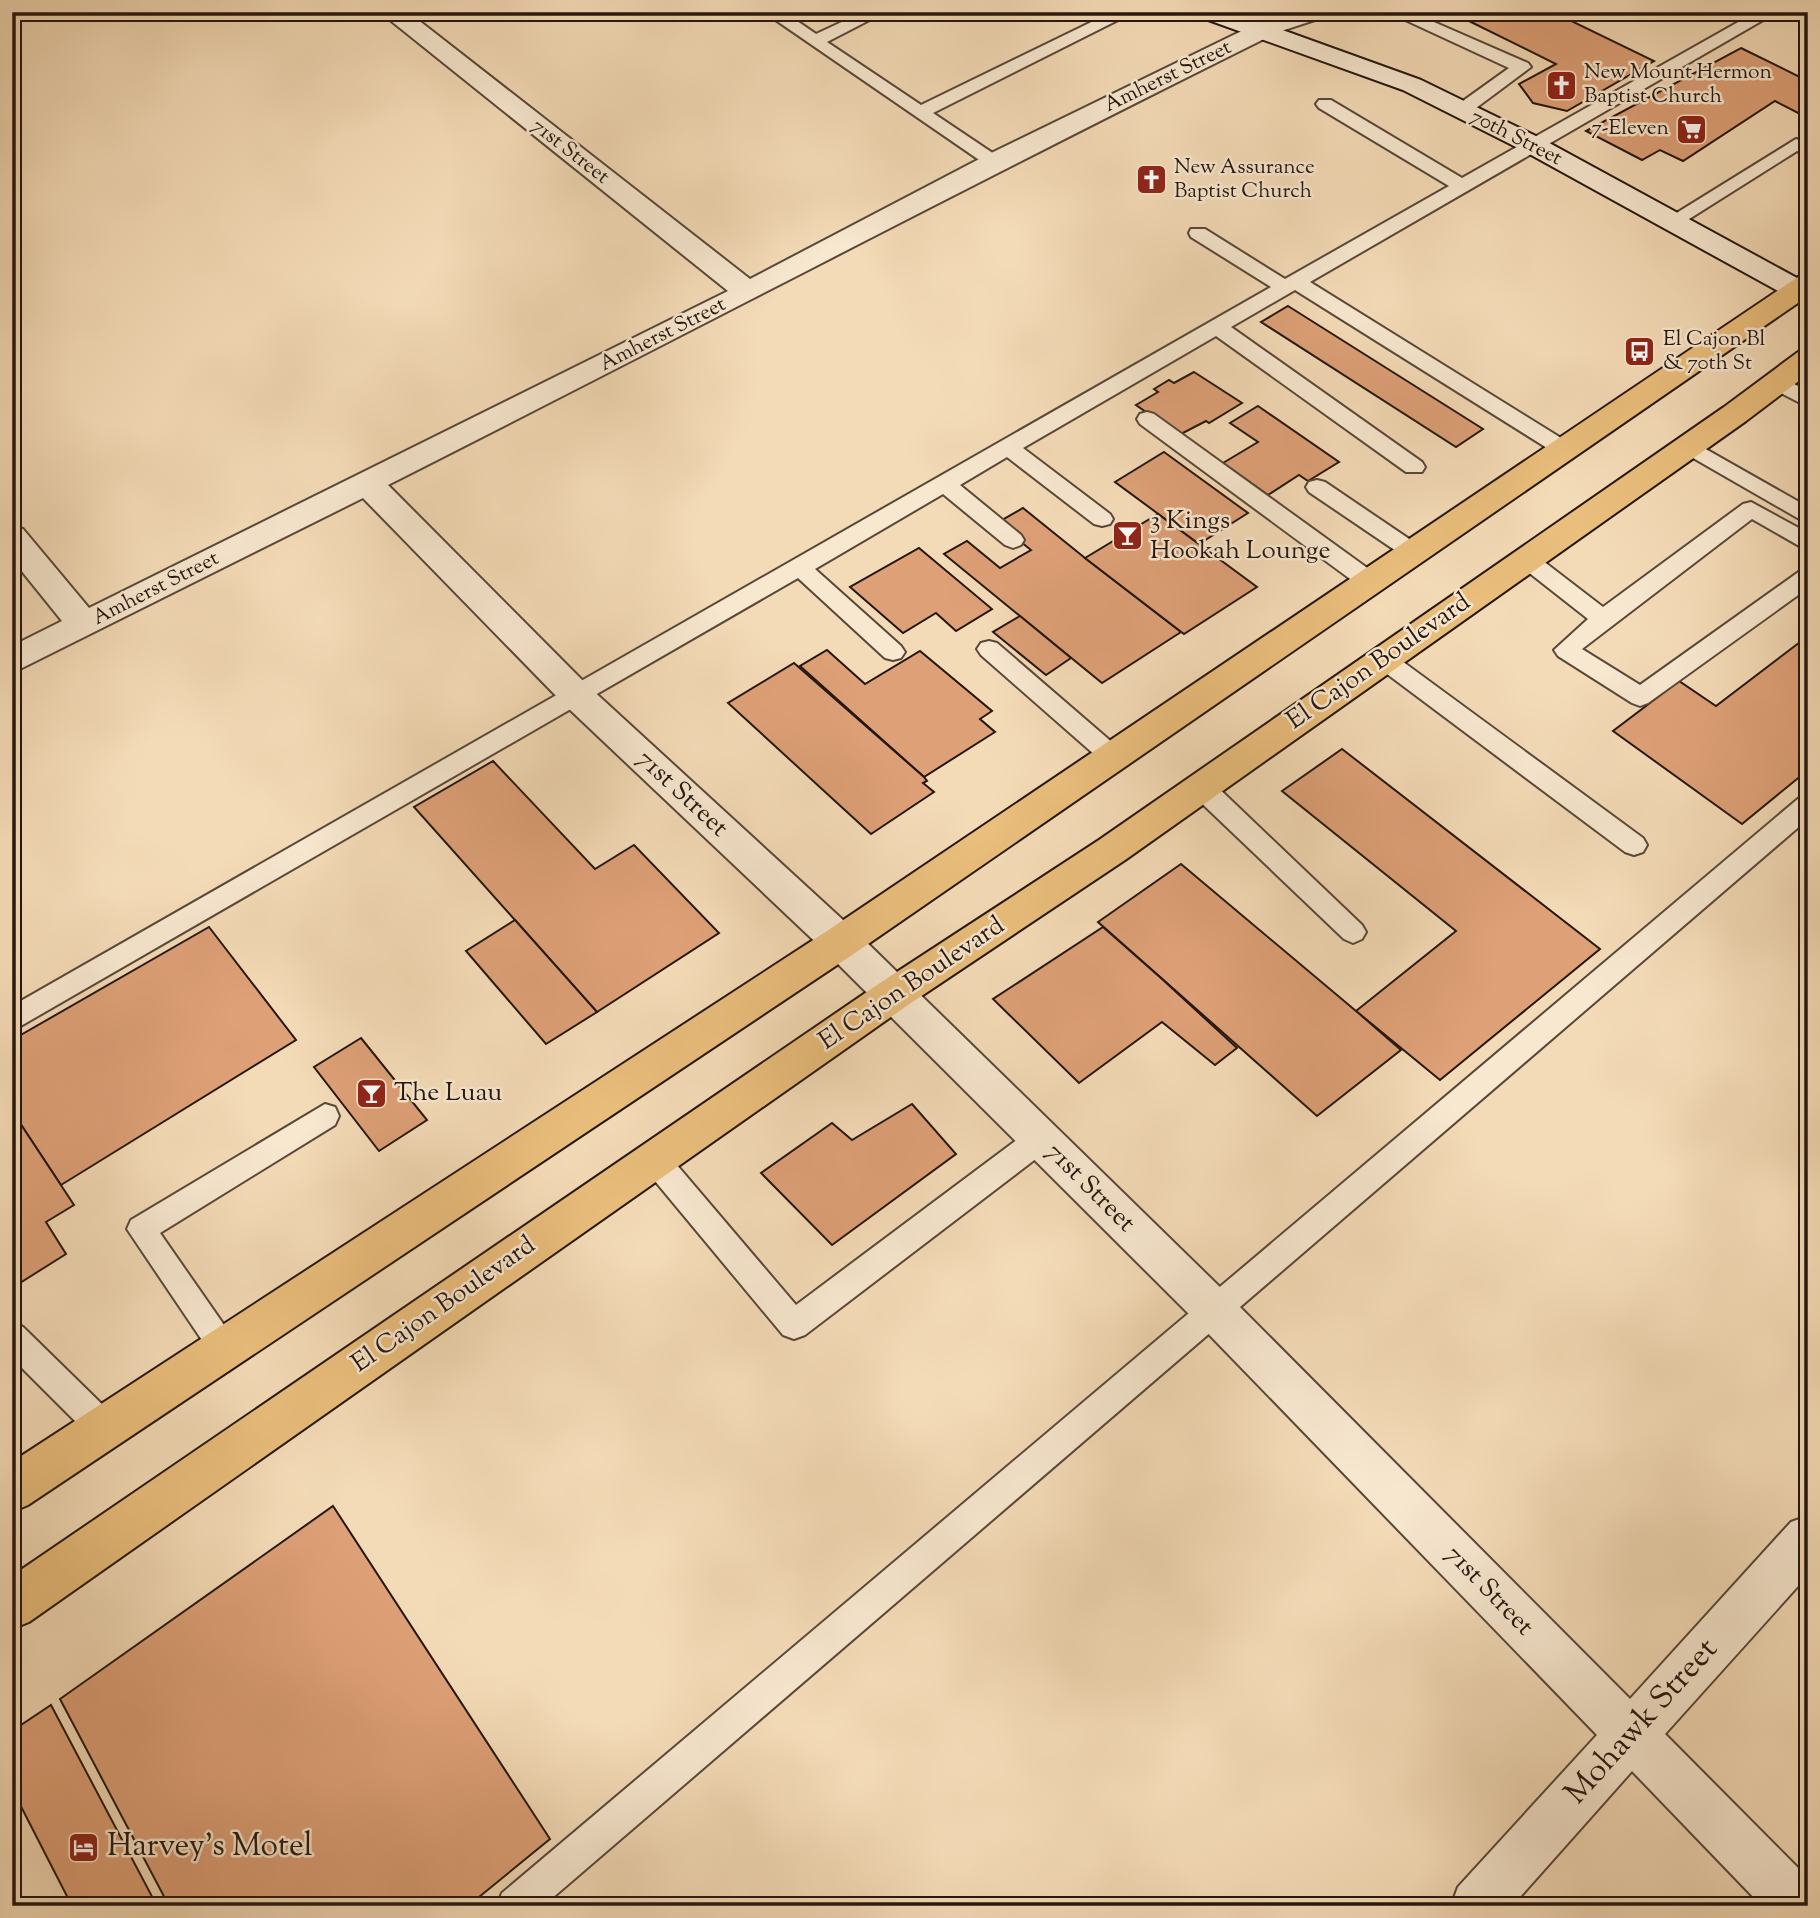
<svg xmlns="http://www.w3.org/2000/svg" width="1820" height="1918" viewBox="0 0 1820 1918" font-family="'Sorts Mill Goudy',serif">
	<rect width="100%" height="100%" fill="#f4dbb7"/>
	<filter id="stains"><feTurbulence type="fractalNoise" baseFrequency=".00286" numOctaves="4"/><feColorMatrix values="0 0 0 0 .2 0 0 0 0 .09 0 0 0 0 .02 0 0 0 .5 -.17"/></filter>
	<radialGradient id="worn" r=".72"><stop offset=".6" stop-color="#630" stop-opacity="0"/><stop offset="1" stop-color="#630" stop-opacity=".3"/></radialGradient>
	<g fill="#dea077" stroke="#24160f" stroke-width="2">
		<polygon points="1442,12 1553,12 1654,61 1567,111 1533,103 1519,84 1556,64 1469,21"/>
		<polygon points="1741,48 1808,81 1808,118 1775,101 1683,161 1660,150 1642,160 1586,131"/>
		<polygon points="1288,306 1483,429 1456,447 1261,322"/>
		<polygon points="1194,372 1242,403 1209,423 1206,421 1179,435 1136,405 1158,392 1154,389 1169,380 1174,383"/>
		<polygon points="1258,406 1339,462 1308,481 1299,475 1268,495 1223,463 1258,442 1230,423"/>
		<polygon points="1164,452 1248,513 1199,544 1115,482"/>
		<polygon points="1023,508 1085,558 1181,632 1102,683 944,554 967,541 1000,568 1031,550 997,523"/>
		<polygon points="1158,514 1257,587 1184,634 1085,558"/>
		<polygon points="919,548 992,609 956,631 936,613 903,633 850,587"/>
		<polygon points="1020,616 1071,658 1046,675 993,632"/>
		<polygon points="1808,636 1808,770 1742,824 1613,731 1679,681 1716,706"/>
		<polygon points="827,650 865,684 920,651 992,711 980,719 995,732 924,777 800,666"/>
		<polygon points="794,663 924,777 927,781 923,783 934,792 871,834 728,703"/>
		<polygon points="1342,749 1600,949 1440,1080 1356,1011 1456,931 1282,791"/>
		<polygon points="493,761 595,869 634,845 719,933 597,1012 414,807"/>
		<polygon points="1181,864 1356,1011 1401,1050 1317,1116 1098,922"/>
		<polygon points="515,920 597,1012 546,1044 466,951"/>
		<polygon points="209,927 296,1040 61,1185 12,1111 12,1040"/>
		<polygon points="1103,927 1162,979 1237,1048 1215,1065 1162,1022 1079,1083 993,999"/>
		<polygon points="361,1038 427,1120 379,1151 314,1067"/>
		<polygon points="912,1104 956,1154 832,1245 761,1173 832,1123 852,1140"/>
		<polygon points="12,1111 74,1205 46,1222 66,1254 12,1288"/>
		<polygon points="333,1506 550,1839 468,1906 169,1906 60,1699"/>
		<polygon points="51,1705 157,1906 72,1906 12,1789 12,1731"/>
	</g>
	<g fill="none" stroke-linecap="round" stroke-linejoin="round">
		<defs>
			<g id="service">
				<polygon points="764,12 784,12 816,34 863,12 885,12 827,42 921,105 1112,12 1134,12 933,113 1000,158 1003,162 994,167 988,166"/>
				<polygon points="1388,12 1411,12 1528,63 1531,67 1468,114 1456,114 1453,110 1456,106 1509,68"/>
				<polygon points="1756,12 1777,12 1310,282 1569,443 1573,448 1569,453 1555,453 1295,290 1231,327 1422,462 1425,467 1422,472 1406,472 1216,336 1023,448 1110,514 1113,519 1110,524 1102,526 1094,524 1007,457 960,485 1021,535 1024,540 1021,545 1013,548 1005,545 943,494 815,569 901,646 905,652 901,658 893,660 885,658 798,578 12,1031 12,1006 1271,287 1191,237 1189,233 1191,229 1205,229 1285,279 1449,186 1319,108 1316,104 1319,100 1331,100 1462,178"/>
				<polygon points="1796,139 1808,143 1808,155 1797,151 1678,226 1671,228 1662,222"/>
				<polygon points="1776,375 1808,391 1808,407 1769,387 1766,382 1769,377"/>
				<polygon points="1147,412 1154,414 1377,575 1380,581 1377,587 1369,589 1361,587 1140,424 1137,419 1140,414"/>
				<polygon points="1688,439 1808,507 1808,524 1681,451 1677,446 1681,441"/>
				<polygon points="1317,480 1325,482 1421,547 1424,552 1421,557 1413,560 1405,557 1309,492 1306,487 1309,482"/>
				<polygon points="1751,502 1808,533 1808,551 1752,519 1582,649 1640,685 1800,571 1808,569 1808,588 1648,703 1640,706 1632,703 1558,656 1554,650 1588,619 1518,564 1515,559 1518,554 1526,551 1534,554 1603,607 1743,504"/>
				<polygon points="989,641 997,643 1121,750 1124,756 1121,762 1112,765 1103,762 981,655 977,649 981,643"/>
				<polygon points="1383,651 1391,653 1643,838 1647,845 1643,852 1634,855 1625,852 1375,665 1371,659 1375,653"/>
				<polygon points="1201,778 1210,780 1362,925 1366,932 1362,939 1353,943 1344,939 1192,794 1189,787 1192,780"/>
				<polygon points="1808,796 1808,819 543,1906 497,1906 502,1893 1799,798"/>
				<polygon points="325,1104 335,1107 339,1116 335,1125 160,1233 240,1348 236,1358 225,1362 214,1358 127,1229 131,1220"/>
				<polygon points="1040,1127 1050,1130 1054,1139 1050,1148 805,1335 794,1339 783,1335 645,1169 641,1160 645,1151 655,1148 665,1151 796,1305 1030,1130"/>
				<polygon points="12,1323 23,1327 115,1417 119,1428 115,1439 104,1443 93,1439 12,1358"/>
			</g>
			<path id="minor" d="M380 12H408L750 279 985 156 1254 25 1263 23 1272 25 1275 30 1272 35C975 182 683 336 388 485L589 687 855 931 1228 1295 1630 1699 1791 1522 1808 1516V1575L1665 1734 1808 1878V1906H1762L1632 1771 1512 1906H1451L1458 1887 1597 1735 1198 1323 827 953 565 705 363 498 12 673V646L62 621 12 559V526L23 529 89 608 728 291Z"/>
			<polygon id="tertiary" points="1290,12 1327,12 1324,17 1263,37 1254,35 1251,30 1254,25"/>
			<polygon id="secondary" points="1197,12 1233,12 1421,80 1542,139 1808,284 1808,305 1798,302 1524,151 1403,90 1200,17"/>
			<g id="primary">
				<polygon points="1808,274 1808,296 855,953 28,1505 12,1512 12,1462 827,931 1798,277"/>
				<polygon points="1808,350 1808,374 1746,421 1125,860 908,1005 29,1622 12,1629 12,1576 880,983 1099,840 1724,407 1798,352"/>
			</g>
		</defs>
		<use href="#service" stroke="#584739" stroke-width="4"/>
		<use href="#minor" stroke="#584739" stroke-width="4"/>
		<use href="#tertiary" stroke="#584739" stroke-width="4"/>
		<use href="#secondary" stroke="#24160f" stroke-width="4"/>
		<use href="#primary" stroke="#24160f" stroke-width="4"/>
		<use href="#service" fill="#f8e8d0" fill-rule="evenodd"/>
		<use href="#minor" fill="#f8e8d0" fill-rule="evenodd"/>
		<use href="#tertiary" fill="#f8e8d0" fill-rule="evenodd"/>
		<use href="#secondary" fill="#f8e8d0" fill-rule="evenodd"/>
		<use href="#primary" fill="#eabe7c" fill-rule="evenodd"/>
	</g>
	<defs>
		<symbol id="church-square" viewBox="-11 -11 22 22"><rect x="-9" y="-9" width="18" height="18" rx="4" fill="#8f2418" stroke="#f8e8d0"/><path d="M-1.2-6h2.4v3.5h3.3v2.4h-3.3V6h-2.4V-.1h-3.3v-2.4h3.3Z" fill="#fff"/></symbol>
		<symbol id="supermarket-square" viewBox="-11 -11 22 22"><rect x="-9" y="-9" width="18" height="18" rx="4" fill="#8f2418" stroke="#f8e8d0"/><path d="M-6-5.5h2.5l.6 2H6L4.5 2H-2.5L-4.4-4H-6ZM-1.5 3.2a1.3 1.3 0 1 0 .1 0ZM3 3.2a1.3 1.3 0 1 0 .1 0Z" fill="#fff"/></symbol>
		<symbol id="bus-square" viewBox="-11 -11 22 22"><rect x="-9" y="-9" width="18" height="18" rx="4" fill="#8f2418" stroke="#f8e8d0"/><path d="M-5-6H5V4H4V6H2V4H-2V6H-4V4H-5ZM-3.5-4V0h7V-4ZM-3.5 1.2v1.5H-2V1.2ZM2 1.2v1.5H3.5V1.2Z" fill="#fff"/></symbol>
		<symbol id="bar-square" viewBox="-11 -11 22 22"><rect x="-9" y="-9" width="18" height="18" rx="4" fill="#8f2418" stroke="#f8e8d0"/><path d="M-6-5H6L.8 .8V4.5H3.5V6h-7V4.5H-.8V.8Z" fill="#fff"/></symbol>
		<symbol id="hotel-square" viewBox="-11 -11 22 22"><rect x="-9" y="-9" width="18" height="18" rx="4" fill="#8f2418" stroke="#f8e8d0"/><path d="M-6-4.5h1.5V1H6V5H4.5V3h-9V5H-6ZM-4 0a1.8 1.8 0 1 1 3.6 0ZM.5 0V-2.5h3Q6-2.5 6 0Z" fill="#fff"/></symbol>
	</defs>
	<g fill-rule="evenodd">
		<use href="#church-square" x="1544" y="68" width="35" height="35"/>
		<use href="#supermarket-square" x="1674" y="112" width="35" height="35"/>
		<use href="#church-square" x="1134" y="162" width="35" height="35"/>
		<use href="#bus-square" x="1622" y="334" width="35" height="35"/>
		<use href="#bar-square" x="1110" y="518" width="35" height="35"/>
		<use href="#bar-square" x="354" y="1076" width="35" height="35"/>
		<use href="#hotel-square" x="66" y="1830" width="35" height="35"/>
	</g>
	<g text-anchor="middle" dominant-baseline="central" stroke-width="5" stroke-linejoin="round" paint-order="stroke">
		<g font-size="21" fill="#24160f" stroke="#f8e8d0" text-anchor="start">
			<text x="1584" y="73">New Mount Hermon<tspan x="1584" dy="24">Baptist Church</tspan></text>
			<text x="1669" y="129" text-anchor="end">7-Eleven</text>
			<text x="1174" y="168">New Assurance<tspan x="1174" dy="24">Baptist Church</tspan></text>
			<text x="1663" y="340">El Cajon Bl<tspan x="1663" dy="24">&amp; 70th St</tspan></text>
		</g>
		<g font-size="21" fill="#24160f" stroke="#f8e8d0">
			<text transform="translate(1168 77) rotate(-26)">Amherst Street</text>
			<text transform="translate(1516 138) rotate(27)">70th Street</text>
			<text transform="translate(570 152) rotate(38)">71st Street</text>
			<text transform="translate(663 335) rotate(-27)">Amherst Street</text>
			<text transform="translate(156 589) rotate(-27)">Amherst Street</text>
		</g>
		<g font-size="26" fill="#24160f" stroke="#f8e8d0" text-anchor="start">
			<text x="1150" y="521">3 Kings<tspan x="1150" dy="30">Hookah Lounge</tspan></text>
			<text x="394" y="1093">The Luau</text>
		</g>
		<g font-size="26" fill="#24160f" stroke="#f8e8d0">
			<text transform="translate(1379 662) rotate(-35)">El Cajon Boulevard</text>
			<text transform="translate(682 794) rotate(43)">71st Street</text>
			<text transform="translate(912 984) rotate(-34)">El Cajon Boulevard</text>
			<text transform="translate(1090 1188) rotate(45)">71st Street</text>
			<text transform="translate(444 1305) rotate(-35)">El Cajon Boulevard</text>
			<text transform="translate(1489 1591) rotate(46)">71st Street</text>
		</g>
		<g font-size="32" fill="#24160f" stroke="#f8e8d0">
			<text transform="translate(1642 1722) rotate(-48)">Mohawk Street</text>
		</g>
		<g font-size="32" fill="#24160f" stroke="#f8e8d0" text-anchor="start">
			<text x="107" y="1847">Harvey's Motel</text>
		</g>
	</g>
	<rect width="1820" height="1918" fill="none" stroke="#f4dbb7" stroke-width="42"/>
	<rect x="14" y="14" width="1792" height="1890" fill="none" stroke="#24160f" stroke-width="3.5"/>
	<rect x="21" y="21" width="1778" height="1876" fill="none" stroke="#24160f" stroke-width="2"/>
	<rect width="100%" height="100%" filter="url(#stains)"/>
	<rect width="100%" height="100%" fill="url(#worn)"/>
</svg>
